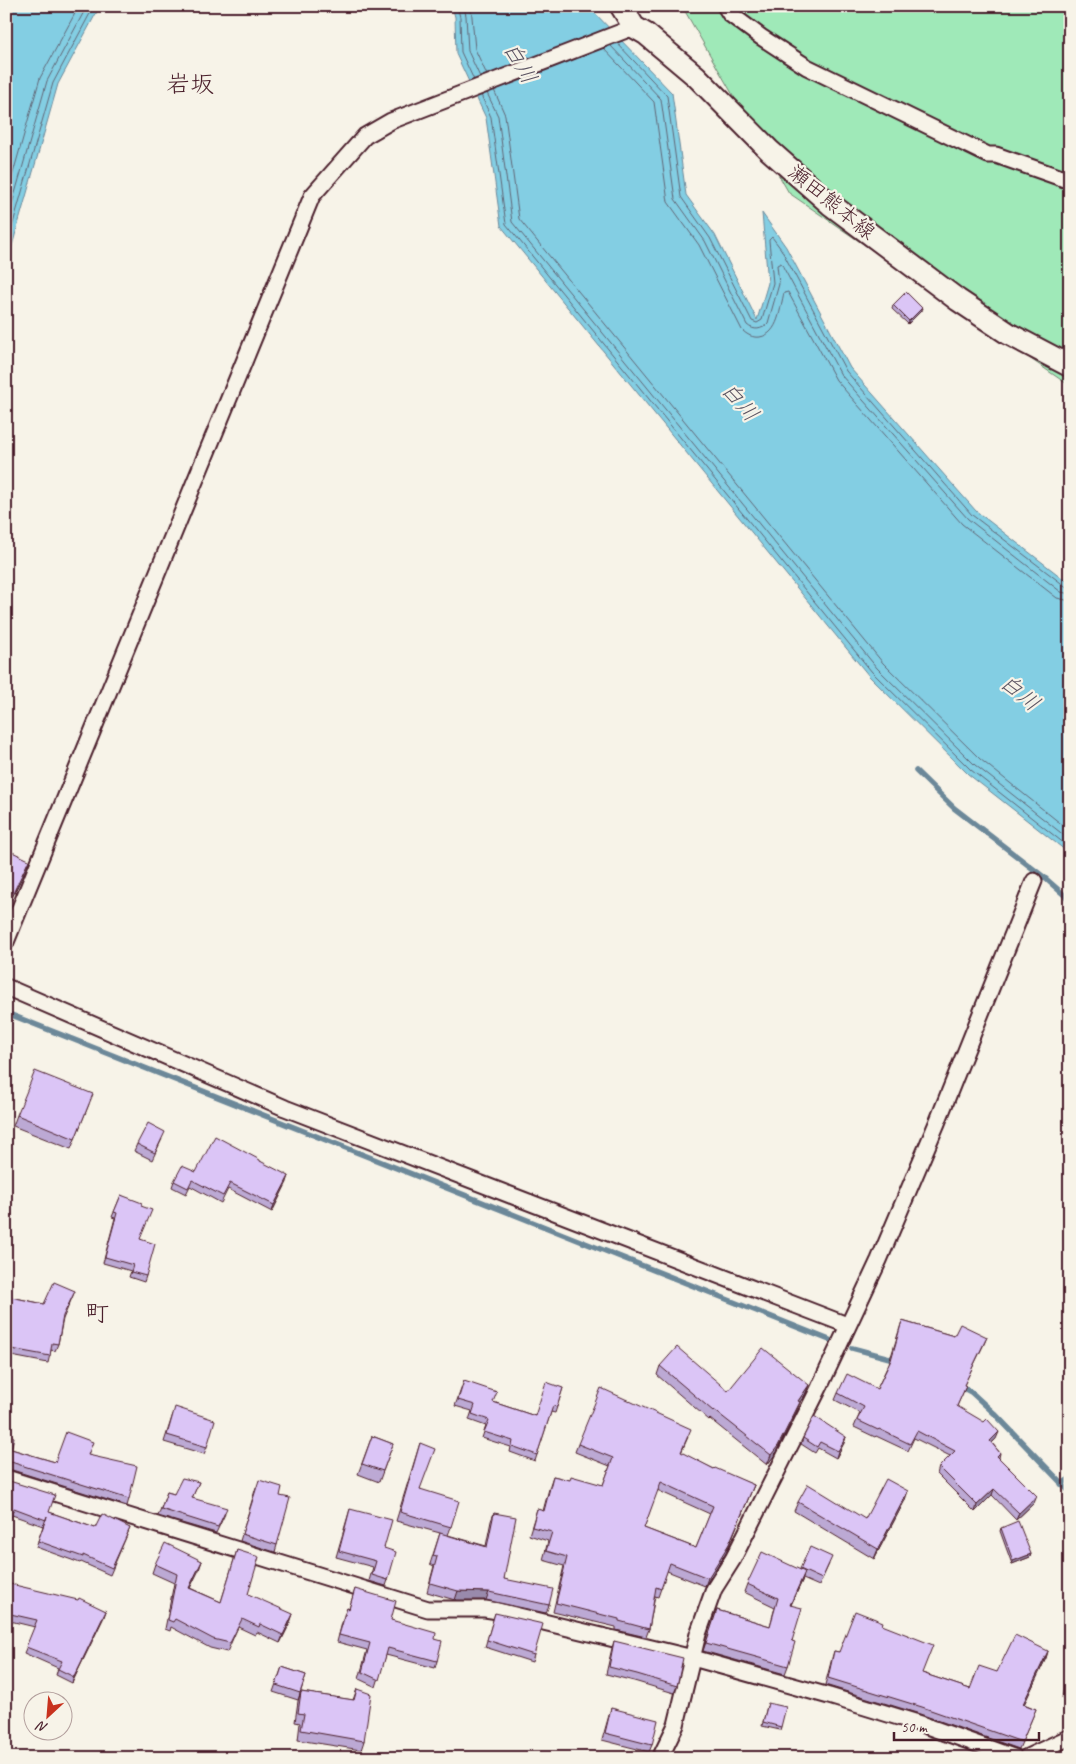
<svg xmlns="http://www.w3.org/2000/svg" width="1076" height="1764" viewBox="0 0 1076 1764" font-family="Caveat,'Klee One',sans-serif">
	<rect width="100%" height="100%" fill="#f7f3e8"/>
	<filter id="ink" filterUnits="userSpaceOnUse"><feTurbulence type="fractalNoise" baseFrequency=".02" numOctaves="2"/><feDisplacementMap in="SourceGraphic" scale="10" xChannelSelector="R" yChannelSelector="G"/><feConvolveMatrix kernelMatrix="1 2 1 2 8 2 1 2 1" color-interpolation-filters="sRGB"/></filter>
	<g filter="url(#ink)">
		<polygon fill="#9fe9b8" stroke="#748472" points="682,6 1070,6 1070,386 789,193"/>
		<g fill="#83cee3" stroke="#6c8899">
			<polygon points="6,6 100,6 58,84 6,267"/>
			<polygon points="452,6 588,6 672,93 686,195 715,235 757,320 768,283 762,213 786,247 850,368 976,511 1070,584 1070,854 968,774 869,676 501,226 486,118 456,54 455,17"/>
		</g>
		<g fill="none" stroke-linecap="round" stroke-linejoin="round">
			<g stroke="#616575" stroke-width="1">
				<polyline points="457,6 460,17 461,52 474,80"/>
				<polyline points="464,6 466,16 468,51 480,77"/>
				<polyline points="471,6 475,49 487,75"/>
				<polyline points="617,43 667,96 681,197 710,238 752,321 757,323 762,320 773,283 769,240 772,237 781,249 846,371 972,515 1065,586 1070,588"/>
				<path d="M610 45 661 99 675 199 705 241 747 325C754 331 762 330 768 323L779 284 777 265 781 263 841 375 968 519 1061 592 1070 594"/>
				<path d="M603 48 654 102 668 202 699 245 742 330C747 335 753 338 760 337 779 334 780 307 784 293L788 292 836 380 962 524 1057 598 1070 601"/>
				<polyline points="494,90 505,115 519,219 883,663 980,759 1070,831"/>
				<polyline points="487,93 498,116 512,222 877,668 975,765 1070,840"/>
				<polyline points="481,95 491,117 506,224 872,672 971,770 1070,848"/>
				<polyline points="6,198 40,78 79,6"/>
				<polyline points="6,225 47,81 87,6"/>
				<polyline points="6,248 53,83 94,6"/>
			</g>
			<g stroke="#6c8899" stroke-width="5.5">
				<polyline points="916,771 954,808 1045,878 1070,900"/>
				<polyline points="9,1014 837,1343"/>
				<polyline points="852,1348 897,1360"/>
				<polyline points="958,1385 971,1392 995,1414 1070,1492"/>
				<polyline points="1061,1484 1070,1479"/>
			</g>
			<defs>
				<g id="minor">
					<polyline points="725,6 730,14 761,37 807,67 988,155 996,155 1070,181"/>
					<polyline points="6,942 312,196 365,136 391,121 634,27"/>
					<polyline points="6,987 285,1108 847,1325"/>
					<polyline points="6,1478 428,1609 485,1609 498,1611 693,1658 829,1696 921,1724 1016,1758"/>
					<polyline points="660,1758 676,1725 698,1634 714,1589 733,1559 819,1388 879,1260 937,1123 1034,881"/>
					<polyline points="1025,1758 1070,1737"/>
				</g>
				<polyline id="secondary" points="621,6 634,27 646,34 696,76 769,150 830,204 958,300 1009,334 1070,366"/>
			</defs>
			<use href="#minor" stroke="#4a1f2b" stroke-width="19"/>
			<use href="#secondary" stroke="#4a1f2b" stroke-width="25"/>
			<use href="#minor" stroke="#f7f3e8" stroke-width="15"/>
			<use href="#secondary" stroke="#f7f3e8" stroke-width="21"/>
		</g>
		<g fill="#bca9d4" stroke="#4a1f2b" fill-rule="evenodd">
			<polygon points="893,305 921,311 908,324 892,309"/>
			<polygon points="89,1104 71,1149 13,1126 17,1115"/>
			<polygon points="162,1139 152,1160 134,1151 137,1144"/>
			<polygon points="260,1161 287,1182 272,1212 228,1189 221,1203 190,1186 186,1194 172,1187 174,1181 196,1172"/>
			<polygon points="121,1195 141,1206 140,1239 146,1276 144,1282 129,1277 131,1271 103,1263 115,1218 112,1217"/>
			<polygon points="6,1286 6,1296 44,1304 75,1291 63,1319 58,1344 55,1351 51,1350 48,1363 6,1355"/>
			<polygon points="902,1321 954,1336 987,1337 984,1344 964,1385 966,1386 957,1406 996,1439 992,1443 1000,1453 999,1458 1034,1503 1016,1520 992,1495 975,1512 937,1474 939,1467 950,1456 914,1438 908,1451 876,1436 875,1437 854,1427 860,1413 835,1400 838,1393 877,1389 889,1363"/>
			<polygon points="660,1366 728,1391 809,1385 805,1395 800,1402 796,1412 774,1456 767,1465 710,1419 709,1420 657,1375"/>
			<polygon points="464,1381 493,1402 535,1416 563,1388 555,1413 551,1412 535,1461 510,1452 511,1447 482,1438 486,1426 469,1420 472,1411 455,1406"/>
			<polygon points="173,1414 207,1447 204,1454 164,1442"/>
			<polygon points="372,1436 393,1444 379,1482 358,1474"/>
			<path d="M688 1437 681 1453 714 1469 754 1485 726 1552 705 1586 667 1571 658 1597 655 1596 649 1629 646 1637 616 1630V1627L553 1612 564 1566 543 1560 548 1541 529 1535 537 1509 543 1511 550 1485 553 1476 569 1480 603 1485 610 1466 575 1452 578 1444ZM657 1490 710 1514 696 1548 644 1528Z"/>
			<polygon points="846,1437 844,1443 836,1458 818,1448 815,1453 801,1444 803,1438"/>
			<polygon points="420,1443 420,1489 451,1527 448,1535 486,1546 491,1521 494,1513 504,1579 549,1605 546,1613 486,1600 455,1600 427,1592 434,1566 430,1564 440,1533 396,1521"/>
			<polygon points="11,1449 55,1462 89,1455 129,1499 127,1506 9,1469"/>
			<polygon points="6,1480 49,1512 95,1528 130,1528 110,1575 81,1562 80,1563 36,1547 44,1523 43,1526 12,1515 11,1518 6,1517"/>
			<polygon points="199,1482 192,1498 225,1514 216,1533 158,1516 167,1492 174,1494"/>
			<polygon points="256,1487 280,1496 277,1545 275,1552 240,1541"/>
			<polygon points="905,1500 874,1559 794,1511 798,1502 865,1519"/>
			<polygon points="350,1509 384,1548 388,1580 386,1586 369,1581 373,1567 336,1557"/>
			<polygon points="1001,1528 1031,1554 1030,1557 1012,1564 1000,1531"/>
			<polygon points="237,1550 248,1594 290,1623 280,1643 257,1632 255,1635 238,1627 227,1652 210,1648 171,1627 170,1631 165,1629 174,1583 152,1573 155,1564 202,1561 190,1588 221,1602"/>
			<polygon points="829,1564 819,1586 803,1579 791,1605 792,1641 788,1666 785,1674 703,1651 717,1610 770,1626 775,1607 744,1592 747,1584 800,1570"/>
			<polygon points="6,1583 106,1611 72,1683 56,1675 58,1668 24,1653 35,1627 6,1620"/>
			<polygon points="355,1589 391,1620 435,1639 437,1661 435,1668 386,1655 376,1687 359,1679 367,1650 337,1642 344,1615 347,1608 349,1609"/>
			<polygon points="495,1613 534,1655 532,1662 485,1647"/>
			<polygon points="882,1625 922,1673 970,1689 997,1672 1048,1651 1046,1658 1024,1704 1036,1709 1019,1749 920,1714 825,1685 832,1658 834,1651 839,1652"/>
			<polygon points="614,1641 677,1686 674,1693 634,1681 606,1674 612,1648"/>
			<polygon points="1070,1657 1070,1728 1068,1728 1067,1699 1062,1698"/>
			<polygon points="282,1667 306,1675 298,1700 273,1692"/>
			<polygon points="357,1689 364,1741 361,1750 298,1740 300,1723 295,1722 298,1701 301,1692 353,1700"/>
			<polygon points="767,1706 781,1727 780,1730 762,1726"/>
			<polygon points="611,1708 652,1745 649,1752 602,1740"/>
		</g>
		<g fill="#998aac" stroke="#4a1f2b">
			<polygon points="922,308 921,311 908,324 909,321"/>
			<polygon points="29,860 27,867 6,910 6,908"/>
			<polygon points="289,1176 287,1182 272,1212 274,1205"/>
			<polygon points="809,1385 805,1395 794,1410 798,1401"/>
			<polygon points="800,1402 796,1412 774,1456 767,1465 771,1455"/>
			<polygon points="999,1432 996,1439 987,1447 990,1441"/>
			<polygon points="846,1437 844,1443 836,1458 838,1451"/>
			<polygon points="6,1462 11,1462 9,1469 6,1469"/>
			<polygon points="754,1485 726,1552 705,1586 708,1578"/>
			<polygon points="994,1489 992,1495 975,1512 977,1505"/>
			<polygon points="908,1491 905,1500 874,1559 878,1549"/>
			<polygon points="1037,1496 1034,1503 1016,1520 1019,1513"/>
			<polygon points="1031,1554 1030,1557 1012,1564 1013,1561"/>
			<polygon points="202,1561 199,1570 186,1596 189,1588"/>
			<polygon points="805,1572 802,1581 787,1613 790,1605"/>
			<polygon points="458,1591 489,1592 486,1600 455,1600"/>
			<polygon points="106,1611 104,1617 72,1683 74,1677"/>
			<polygon points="293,1614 290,1623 280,1643 283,1635"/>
			<polygon points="1048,1651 1046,1658 1021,1711 1023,1704"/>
		</g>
		<g fill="#dbc5f6" stroke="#4a1f2b" fill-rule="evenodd">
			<polygon points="906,292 922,308 909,321 893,305"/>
			<polygon points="6,849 29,860 6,908 6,870 8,866 6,864"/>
			<polygon points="6,1031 10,1033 6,1043"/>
			<polygon points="35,1071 93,1094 75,1139 17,1115"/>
			<polygon points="148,1123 165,1132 155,1153 137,1144"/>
			<polygon points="215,1136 260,1160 260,1161 289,1176 274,1205 230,1183 223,1196 192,1180 188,1188 174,1181 182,1166 196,1172"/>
			<polygon points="121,1195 142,1203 141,1206 152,1210 140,1239 155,1244 146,1276 131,1272 133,1265 105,1257 117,1213 114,1212"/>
			<polygon points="54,1282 75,1291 63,1316 58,1344 52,1343 50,1356 6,1348 6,1296 44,1304"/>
			<polygon points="6,1286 10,1287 6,1296"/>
			<polygon points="902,1321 954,1336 960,1324 987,1337 964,1385 966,1386 957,1406 984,1422 987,1419 999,1432 990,1441 1000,1453 997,1456 1037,1496 1019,1513 994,1489 977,1505 939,1467 955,1451 917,1431 910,1444 879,1429 878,1430 857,1420 864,1407 838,1393 847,1374 877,1389 891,1360"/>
			<polygon points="677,1347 728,1391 763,1348 809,1385 798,1401 800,1402 778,1446 771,1455 714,1410 713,1411 660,1366"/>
			<polygon points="464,1381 497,1392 493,1402 535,1416 546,1382 563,1388 557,1407 553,1406 537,1455 512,1446 513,1441 484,1432 489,1420 472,1414 475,1405 458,1400"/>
			<path d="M601 1388 691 1429 681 1452 714 1469 715 1468 754 1485 729 1544 708 1578 670 1563 661 1589 656 1587 649 1629 619 1621V1619L556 1603 567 1557 546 1551 552 1532 532 1527 537 1509 544 1511 553 1476 570 1480 571 1476 603 1485 613 1458 578 1444ZM661 1482 713 1506 696 1548 644 1528Z"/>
			<polygon points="175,1407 215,1420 207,1447 167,1435"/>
			<polygon points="814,1416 846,1437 838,1451 820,1442 817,1447 803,1438"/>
			<polygon points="66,1432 93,1442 88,1455 137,1466 129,1499 11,1462 6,1462 6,1434 14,1437 11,1449 55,1462"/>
			<polygon points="372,1436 393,1444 383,1471 362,1464"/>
			<polygon points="420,1443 435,1449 420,1489 459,1501 451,1527 400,1512"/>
			<polygon points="182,1478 199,1482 192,1498 227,1508 218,1527 161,1509 167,1492 174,1494"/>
			<polygon points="886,1479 908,1491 878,1549 798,1502 808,1484 865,1519"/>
			<polygon points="6,1480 55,1495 49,1512 95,1528 102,1514 130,1528 112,1568 83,1555 83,1557 38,1541 47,1516 46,1520 14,1508 13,1512 6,1509"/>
			<polygon points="259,1480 282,1487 280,1496 290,1498 277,1545 242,1534"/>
			<polygon points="350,1509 392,1520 384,1548 396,1552 388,1580 372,1575 376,1561 339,1551"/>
			<polygon points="494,1513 516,1517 504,1579 553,1589 549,1605 489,1592 458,1591 430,1583 437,1557 433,1556 440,1533 487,1547"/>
			<polygon points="1018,1521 1031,1554 1013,1561 1001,1528"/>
			<polygon points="165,1543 202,1561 189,1588 221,1602 237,1550 259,1557 248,1594 293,1614 283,1635 260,1624 259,1627 242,1619 230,1643 213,1639 175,1619 173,1622 168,1620 177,1574 155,1564"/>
			<polygon points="810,1547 832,1557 822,1579 800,1569"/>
			<polygon points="762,1552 805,1572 790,1605 802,1608 792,1641 795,1642 788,1666 706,1643 717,1610 770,1626 778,1598 747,1584"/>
			<polygon points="6,1583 78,1600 79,1598 106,1611 74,1677 58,1669 62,1661 26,1647 37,1620 6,1613"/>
			<polygon points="355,1589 396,1601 391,1620 436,1633 435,1639 442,1641 437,1661 388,1648 379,1680 362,1672 370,1643 339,1635 347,1608 349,1609"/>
			<polygon points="855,1611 883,1622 882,1625 933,1645 922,1673 970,1689 979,1666 997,1672 1015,1635 1048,1651 1023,1704 1036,1709 1022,1742 922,1707 828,1678 834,1651 839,1652"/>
			<polygon points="495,1613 543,1624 534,1655 487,1640"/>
			<polygon points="614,1641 683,1658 677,1686 637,1674 609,1667"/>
			<polygon points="1070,1663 1070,1691 1064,1690"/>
			<polygon points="282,1667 306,1675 300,1693 276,1685"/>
			<polygon points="357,1689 371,1694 364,1741 301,1730 304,1714 298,1713 301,1692 354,1700"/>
			<polygon points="768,1703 786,1707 781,1727 763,1722"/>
			<polygon points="611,1708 658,1720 652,1745 605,1733"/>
		</g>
	</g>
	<g text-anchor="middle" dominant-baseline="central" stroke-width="4.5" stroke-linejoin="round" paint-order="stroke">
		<g font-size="21" fill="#4a1f2b" stroke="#f7f3e8">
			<text transform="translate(832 202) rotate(39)">瀬田熊本線</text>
		</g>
		<g font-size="22" font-style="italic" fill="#5b5462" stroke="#f7f3e8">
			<text transform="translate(520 63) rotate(60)">白川</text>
			<text transform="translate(740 402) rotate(49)">白川</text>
			<text transform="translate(1020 693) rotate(39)">白川</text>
		</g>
		<g font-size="24" fill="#4a1f2b" stroke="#f7f3e8">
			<text x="190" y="84">岩坂</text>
			<text x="97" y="1313">町</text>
		</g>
	</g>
	<rect width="1076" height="1764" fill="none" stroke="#f7f3e8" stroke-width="25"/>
	<rect x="12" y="12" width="1051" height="1739" fill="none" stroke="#4a1f2b" stroke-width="2" filter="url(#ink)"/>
	<g transform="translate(48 1716) rotate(206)"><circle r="24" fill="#f7f3e8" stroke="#b29e9c"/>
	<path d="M0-4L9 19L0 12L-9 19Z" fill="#c8321e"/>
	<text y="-8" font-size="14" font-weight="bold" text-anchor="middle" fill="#4a1f2b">N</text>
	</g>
	<path d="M894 1732v8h145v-8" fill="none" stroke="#4a1f2b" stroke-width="2.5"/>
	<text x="901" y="1732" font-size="15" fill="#4a1f2b" stroke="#f7f3e8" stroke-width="4" paint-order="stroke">50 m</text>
</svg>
